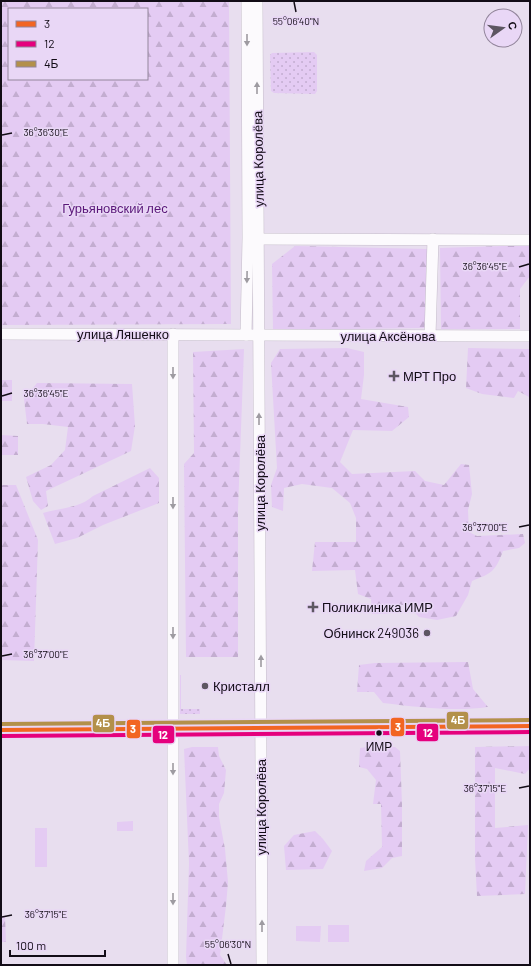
<svg xmlns="http://www.w3.org/2000/svg" width="531" height="966" viewBox="0 0 531 966" font-family="Barlow,sans-serif">
	<defs>
		<pattern id="grass-dots" width="8" height="8" patternUnits="userSpaceOnUse"><rect width="8" height="8" fill="#e4cbf3"/><path d="M2 2h.1M6 6h.1" fill="none" stroke="#c3add0" stroke-width="1.8" stroke-linecap="round"/></pattern>
		<pattern id="forest-firs" width="22" height="20" patternUnits="userSpaceOnUse"><rect width="22" height="20" fill="#e4cbf3"/><path d="M5 1l3.5 6h-7zM16 11l3.5 6h-7z" fill="#c3add0"/></pattern>
	</defs>
	<rect width="100%" height="100%" fill="#e8deef"/>
	<g fill="url(#grass-dots)">
		<polygon points="314,52 317,55 317,91 315,94 274,93 271,91 270,55 272,53"/>
		<polygon points="180,675 181,675 181,709 200,709 200,714 180,714"/>
	</g>
	<g fill="url(#forest-firs)" fill-rule="evenodd">
		<path d="M1 1H229L231 324 1 325ZM9 9H147V79H9Z"/>
		<polygon points="530,245 530,276 520,289 520,329 441,329 440,248"/>
		<polygon points="295,246 428,249 425,328 273,330 272,264"/>
		<path d="M347 348 364 352V375L361 399 408 407 409 417 392 431 353 430 340 462 352 474 415 471 425 481 444 485 461 464 469 465 472 494 468 510 469 532 477 536 523 534 525 543 519 548 503 551C495 572 492 573 472 581L468 595 456 616 437 620 419 617 409 606 396 604 387 614H372L371 599 358 594 355 570 312 571 315 542H356V518L350 503 332 488 302 484 284 488 283 511 272 507 271 485 277 468 271 363 280 349Z"/>
		<polygon points="468,348 530,349 530,396 529,397 518,391 514,398 482,394 466,388"/>
		<polygon points="244,349 238,509 238,657 186,657 184,464 194,453 193,352"/>
		<rect x="1" y="380" width="11" height="21"/>
		<polygon points="37,383 132,384 135,426 131,451 46,491 48,506 41,510 33,501 26,477 51,465 65,450 68,427 43,424 27,424 24,399"/>
		<polygon points="1,435 18,436 18,455 1,455"/>
		<path d="M150 468 159 478V503L103 525 77 538 55 544 43 513C60 508 80 508 93 496Z"/>
		<polygon points="1,485 16,485 38,540 34,661 1,660"/>
		<path d="M468 662 473 689 488 707C454 712 418 707 383 703L374 692H357L359 665 375 663Z"/>
		<polygon points="530,746 530,768 525,774 495,768 495,828 528,825 525,894 477,896 475,859 475,747"/>
		<polygon points="192,747 218,747 219,756 226,770 224,793 219,804 219,817 225,849 228,882 226,906 220,955 227,965 187,965 186,957 189,863 184,749"/>
		<polygon points="368,747 395,747 400,751 402,804 402,856 392,858 382,868 364,871 366,861 382,847 381,804 373,804 376,780 367,769 359,767 360,748"/>
		<polygon points="315,831 323,839 332,851 323,869 286,870 284,846 294,835"/>
		<polygon points="1,917 5,917 6,942 1,942"/>
	</g>
	<g fill="#e4cbf3">
		<polygon points="133,821 133,831 117,831 117,822"/>
		<rect x="35" y="828" width="12" height="39"/>
		<rect x="328" y="925" width="21" height="17"/>
		<polygon points="296,926 321,926 320,942 296,941"/>
	</g>
	<g fill="none" stroke-linecap="round" stroke-linejoin="round">
		<defs>
			<g id="secondary">
				<polyline points="257,1 262,965"/>
				<polyline points="253,239 530,240"/>
				<polyline points="1,334 530,336"/>
				<polyline points="173,334 173,965"/>
				<polyline points="246,335 248,238 247,1"/>
				<polyline points="430,336 433,239"/>
			</g>
			<polyline id="primary" points="1,730 530,726"/>
		</defs>
		<use href="#secondary" stroke="#c5bdca" stroke-width="12"/>
		<use href="#primary" stroke="#bcb4c1" stroke-width="14"/>
		<use href="#secondary" stroke="#fcfafd" stroke-width="11"/>
		<use href="#primary" stroke="#f6f2f8" stroke-width="12"/>
		<defs>
			<polyline id="bus-1" points="1,730 530,726"/>
			<polyline id="bus-2" points="1,736 530,732"/>
			<polyline id="bus-3" points="1,724 530,720"/>
		</defs>
		<use href="#bus-1" stroke="#e9d7f6" stroke-width="7"/>
		<use href="#bus-2" stroke="#e9d7f6" stroke-width="7"/>
		<use href="#bus-3" stroke="#e9d7f6" stroke-width="7"/>
		<use href="#bus-1" stroke="#f26522" stroke-width="4"/>
		<use href="#bus-2" stroke="#e5007d" stroke-width="4"/>
		<use href="#bus-3" stroke="#b3904a" stroke-width="4"/>
	</g>
	<defs><path id="oneway-solid" d="M-6-.8H1V-3.2L6.5 0L1 3.2V.8H-6Z"/></defs>
	<g fill="#9e9ba1">
		<use href="#oneway-solid" transform="translate(247 40) rotate(90)"/>
		<use href="#oneway-solid" transform="translate(257 88) rotate(-90)"/>
		<use href="#oneway-solid" transform="translate(247 277) rotate(91)"/>
		<use href="#oneway-solid" transform="translate(173 373) rotate(90)"/>
		<use href="#oneway-solid" transform="translate(259 419) rotate(-90)"/>
		<use href="#oneway-solid" transform="translate(173 503) rotate(90)"/>
		<use href="#oneway-solid" transform="translate(173 633) rotate(90)"/>
		<use href="#oneway-solid" transform="translate(261 661) rotate(-90)"/>
		<use href="#oneway-solid" transform="translate(173 769) rotate(90)"/>
		<use href="#oneway-solid" transform="translate(173 899) rotate(90)"/>
		<use href="#oneway-solid" transform="translate(262 926) rotate(-90)"/>
	</g>
	<path fill="none" stroke="#120c16" stroke-width="1.5" d="M294 2 296 12M2 135 12 133M519 267 529 264M2 396 12 393M519 527 529 525M2 656 12 654M519 788 529 786M2 917 12 915M228 954 231 964"/>
	<g fill="#5d5662" stroke="#e9d7f6" stroke-width="1.5">
		<path d="M392 370h4v4h4v4h-4v4h-4v-4h-4v-4h4z"/>
		<path d="M311 601h4v4h4v4h-4v4h-4v-4h-4v-4h4z"/>
		<circle cx="427" cy="633" r="4"/>
		<circle cx="205" cy="686" r="4"/>
	</g>
	<circle fill="#120c16" stroke="#e9d7f6" stroke-width="1.5" cx="379" cy="733" r="3.5"/>
	<g text-anchor="middle" dominant-baseline="central" stroke-width="3" stroke-linejoin="round" paint-order="stroke">
		<g font-size="12" fill="#120c16" stroke="#e9d7f6">
			<text x="379" y="746">ИМР</text>
		</g>
		<g font-size="13" fill="#120c16" stroke="#e9d7f6">
			<text transform="translate(258 159) rotate(-91)">улица Королёва</text>
			<text x="123" y="334">улица Ляшенко</text>
			<text x="388" y="336">улица Аксёнова</text>
			<text transform="translate(260 483) rotate(-90)">улица Королёва</text>
			<text transform="translate(261 807) rotate(-90)">улица Королёва</text>
		</g>
		<g font-size="13" fill="#5a1779" stroke="#e9d7f6">
			<text x="115" y="208">Гурьяновский лес</text>
		</g>
		<g font-size="13" fill="#120c16" stroke="#e9d7f6" text-anchor="start">
			<text x="403" y="376">МРТ Про</text>
			<text x="322" y="607">Поликлиника ИМР</text>
			<text x="419" y="633" text-anchor="end">Обнинск 249036</text>
			<text x="213" y="686">Кристалл</text>
		</g>
	</g>
	<g font-size="10" text-anchor="middle" fill="#120c16" stroke="#e9d7f6" stroke-width="3" stroke-linejoin="round" paint-order="stroke">
		<text x="296" y="25">55°06'40"N</text>
		<text x="46" y="136">36°36'30"E</text>
		<text x="485" y="270">36°36'45"E</text>
		<text x="46" y="397">36°36'45"E</text>
		<text x="485" y="531">36°37'00"E</text>
		<text x="46" y="658">36°37'00"E</text>
		<text x="485" y="792">36°37'15"E</text>
		<text x="46" y="918">36°37'15"E</text>
		<text x="228" y="948">55°06'30"N</text>
	</g>
	<g stroke="#e9d7f6" stroke-width="1.5">
		<rect x="446" y="711" width="23" height="19" rx="4" fill="#b3904a"/>
		<rect x="92" y="714" width="23" height="19" rx="4" fill="#b3904a"/>
		<rect x="390" y="717" width="15" height="20" rx="4" fill="#f26522"/>
		<rect x="126" y="719" width="15" height="20" rx="4" fill="#f26522"/>
		<rect x="416" y="723" width="23" height="19" rx="4" fill="#e5007d"/>
		<rect x="152" y="725" width="23" height="19" rx="4" fill="#e5007d"/>
	</g>
	<g font-size="11" text-anchor="middle" font-weight="bold" fill="#fff">
		<text x="458" y="724">4Б</text>
		<text x="103" y="727">4Б</text>
		<text x="398" y="731">3</text>
		<text x="133" y="733">3</text>
		<text x="428" y="737">12</text>
		<text x="163" y="739">12</text>
	</g>
	<rect width="531" height="966" fill="none" stroke="#120c16" stroke-width="4"/>
	<rect x="8" y="8" width="140" height="72" fill="#e9d7f6" stroke="#93869c"/>
	<rect x="16" y="21" width="20" height="6" fill="#f26522" stroke="#93869c"/>
	<text x="44" y="28" font-size="12" fill="#120c16">3</text>
	<rect x="16" y="41" width="20" height="6" fill="#e5007d" stroke="#93869c"/>
	<text x="44" y="48" font-size="12" fill="#120c16">12</text>
	<rect x="16" y="61" width="20" height="6" fill="#b3904a" stroke="#93869c"/>
	<text x="44" y="68" font-size="12" fill="#120c16">4Б</text>
	<g transform="translate(503 28) rotate(76)"><circle r="19" fill="#e9d7f6" stroke="#93869c"/>
	<path d="M0-3L7 15L0 10L-7 15Z" fill="#5d5662"/>
	<text y="-6" font-size="11" font-weight="bold" text-anchor="middle" fill="#120c16">С</text>
	</g>
	<path d="M10 950v6h95v-6" fill="none" stroke="#120c16" stroke-width="2"/>
	<text x="16" y="950" font-size="12" fill="#120c16" stroke="#e9d7f6" stroke-width="3" paint-order="stroke">100 m</text>
</svg>
